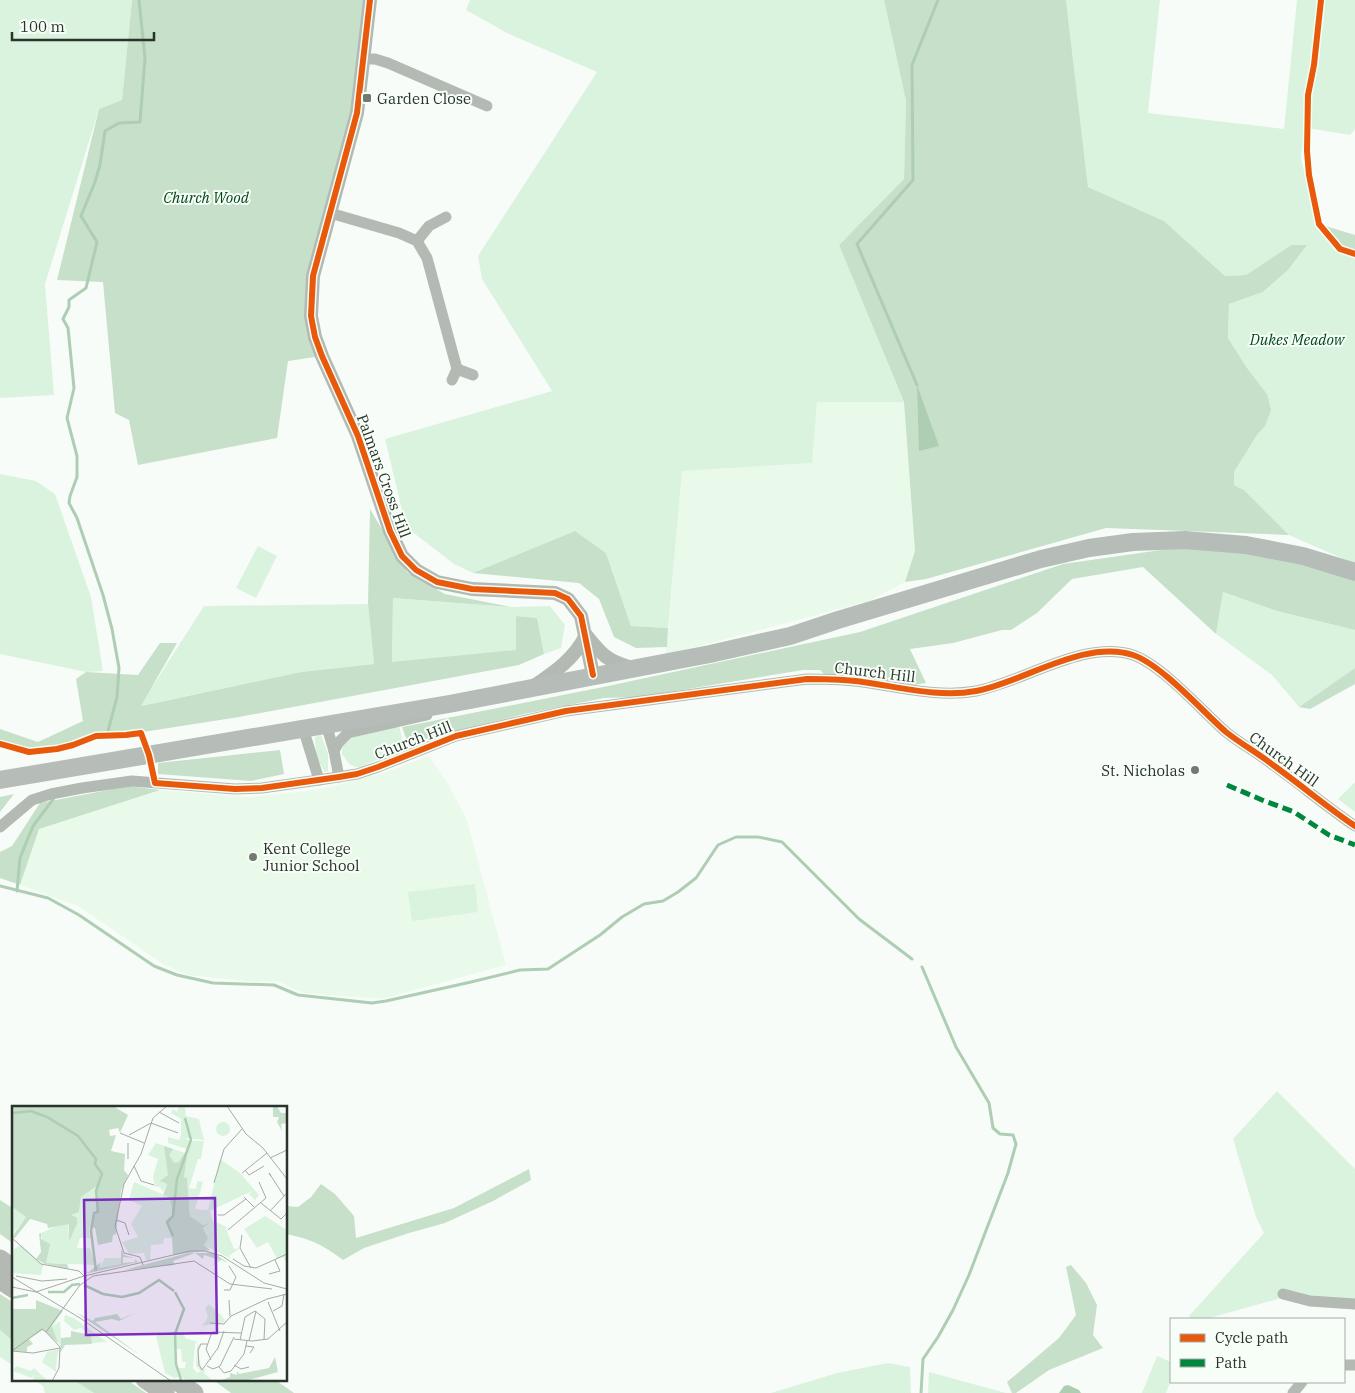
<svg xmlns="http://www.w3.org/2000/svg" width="1355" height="1393" viewBox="0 0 1355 1393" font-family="'IBM Plex Serif',serif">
	<rect width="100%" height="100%" fill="#f8fcf8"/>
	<g fill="#e9faeb">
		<polygon points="816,402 904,402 915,551 905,582 869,601 666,655 682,471 811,463"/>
		<polygon points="429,756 447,782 467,820 506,965 382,999 304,993 277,981 255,982 187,975 163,964 78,906 20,885 39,829 160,790 250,797 307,791 333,786 380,774"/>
	</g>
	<g fill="#daf3de">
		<polygon points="0,0 132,0 122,100 99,109 45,284 54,395 0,398"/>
		<polygon points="470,0 884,0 906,101 904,179 839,245 904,402 817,402 812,463 682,471 668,628 631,626 606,553 575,531 473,573 454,564 406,527 385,439 552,391 482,279 478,256 597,72 509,34 466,10"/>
		<polygon points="1066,0 1160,0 1148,113 1284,129 1297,0 1319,0 1310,83 1314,65 1321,0 1355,0 1355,129 1350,135 1307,128 1307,107 1301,158 1317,227 1328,239 1340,249 1355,254 1355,564 1289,535 1244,490 1234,485 1234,472 1257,435 1265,426 1267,394 1247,368 1228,338 1229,304 1263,292 1288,270 1307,245 1291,245 1246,275 1225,276 1164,221 1088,187"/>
		<polygon points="0,474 36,481 55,494 91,597 103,671 86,672 0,654"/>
		<polygon points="258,546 277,556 256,598 236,588"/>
		<polygon points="1223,592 1277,611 1355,630 1355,668 1299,707 1272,675 1216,634"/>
		<polygon points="393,598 511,607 550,606 565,625 561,648 544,654 537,618 516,616 517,650 392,663"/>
		<polygon points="368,604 374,664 301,672 140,706 204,606"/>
		<polygon points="399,726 405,748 360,767 356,767 349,764 342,754 342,746 347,739"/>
		<path d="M321 735 328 754V771L325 772C317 760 315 751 315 737Z"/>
		<polygon points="1355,782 1355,812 1338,799"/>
		<polygon points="475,884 478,912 412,921 408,892"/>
		<polygon points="1277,1091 1355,1169 1355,1300 1315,1297 1280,1289 1285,1297 1206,1319 1191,1319 1189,1316 1264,1233 1256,1217 1233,1139"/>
		<polygon points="0,1330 14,1342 14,1366 0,1357"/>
		<polygon points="1157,1356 1171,1362 1171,1380 1166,1393 1142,1393"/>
		<polygon points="888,1363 910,1367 911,1393 771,1393 837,1373"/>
		<polygon points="929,1372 1006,1393 928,1393"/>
		<polygon points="33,1379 72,1379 94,1393 45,1393 43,1386"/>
	</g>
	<g fill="#c6e0ca">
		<polygon points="132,0 370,0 364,59 313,276 322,356 288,361 277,438 138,465 129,420 115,413 103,282 57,280 99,109 122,100"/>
		<polygon points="884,0 1066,0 1088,187 1164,221 1225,276 1246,275 1291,245 1307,245 1288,270 1263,292 1229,304 1228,338 1247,368 1267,394 1271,410 1265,426 1257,435 1234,472 1234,485 1244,490 1289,535 1106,528 926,579 905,582 915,551 904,402 839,245 904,179 906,101"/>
		<polygon points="1319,224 1355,235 1355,254 1340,249"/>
		<polygon points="370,509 407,572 445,594 511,607 393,598 392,662 516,650 516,616 537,618 544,654 519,665 239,717 34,749 0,740 0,729 38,742 83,721 76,679 86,672 138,675 160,643 177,643 141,706 301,672 374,664 368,604"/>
		<polygon points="575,531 606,553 631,626 668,628 667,647 636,648 614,637 599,599 579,583 473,573"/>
		<path d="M1175 548C1192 548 1211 548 1228 550 1272 555 1315 564 1355 581V630L1277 611 1223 592 1216 634 1143 567 1072 579 1037 613 1011 630H1002L953 643 910 649 926 683 905 686 824 674 820 670H803L639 697 604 698 524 714 408 744 402 727 608 686 860 632 1063 564Z"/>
		<polygon points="1355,668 1355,684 1310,709 1299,707"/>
		<polygon points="280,750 284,774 251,781 158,774 158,763"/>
		<polygon points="129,786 160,790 39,829 20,885 0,878 0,852 12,846 40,803"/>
		<polygon points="14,794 0,812 0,797"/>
		<path d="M529 1169 531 1180 493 1201 445 1223 409 1233 364 1248 343 1260C323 1245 311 1239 286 1234V1206L298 1207 311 1197 321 1184 335 1194 354 1216 356 1238 454 1208Z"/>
		<polygon points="0,1200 14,1209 14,1244 0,1234"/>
		<polygon points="1071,1265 1086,1283 1097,1305 1093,1335 1103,1348 1049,1370 1016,1393 1012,1393 1007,1382 1059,1338 1076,1315 1066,1267"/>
		<polygon points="0,1294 14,1303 14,1342 0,1330"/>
		<polygon points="72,1379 126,1379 146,1393 94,1393"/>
		<polygon points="212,1379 274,1379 294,1393 231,1393"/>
	</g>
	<g fill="#aeceb4">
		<polygon points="917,385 939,446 919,451"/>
		<polygon points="1068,1385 1079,1390 1081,1393 1059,1393 1064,1386"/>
	</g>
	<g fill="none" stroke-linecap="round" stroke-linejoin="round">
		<g stroke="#aeceb4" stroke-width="3">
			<polyline points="917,385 857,244 913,180 912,65 938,0"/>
			<polyline points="108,731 117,697 119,668 112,629 103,595 77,518 69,503 70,496 77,477 77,456 67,418 74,388 68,328 63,319 69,307 69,300 86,288 97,242 81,216 95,182 100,165 105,131 119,123 140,122 145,58 139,0"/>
			<polyline points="0,886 48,898 79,915 154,966 177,975 213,983 274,985 298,995 372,1003 386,1001 471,982 520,970 548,969 600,935 622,917 644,904 663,901 678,892 696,878 718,845 736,837 758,837 782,842 859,919 912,959"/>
			<polyline points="17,891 20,858 33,826 54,798"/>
			<polyline points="921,1393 923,1359 938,1337 953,1310 969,1275 1008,1173 1016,1144 1013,1135 1000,1134 993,1128 989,1103 956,1047 922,967"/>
		</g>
		<g stroke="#b3bab4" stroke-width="11">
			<polyline points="364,59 375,59 388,63 487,106"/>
			<polyline points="330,213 399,233 417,241 427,258 457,369"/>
			<polyline points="417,241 429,226 446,217"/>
			<polyline points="452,380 457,369 473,375"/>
			<polyline points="326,724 334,751 339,777"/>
			<polyline points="303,728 319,780"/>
			<polyline points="334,751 338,743 348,733 427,715"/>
			<path d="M0 827 32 800 51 794 82 788 132 781 235 789 262 788 319 780 357 774 378 767 456 736 566 711 807 679C826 679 844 679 863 682 900 687 939 698 976 691 1024 682 1084 639 1133 655 1162 665 1202 711 1226 732 1241 744 1258 753 1273 765 1301 785 1327 807 1355 826"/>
			<polyline points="1283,1294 1310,1301 1355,1304"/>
			<polyline points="1344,1365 1355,1365"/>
			<polyline points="1293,1393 1302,1382"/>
		</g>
		<g stroke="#b3bab4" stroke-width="14">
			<polyline points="370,0 357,113 313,276 311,316 315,337 322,356 358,436 390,531 402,556 416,570 437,582 472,589 555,593 568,599 581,616 593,675"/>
			<path d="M534 686C555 672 575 658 586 635 602 655 607 661 632 668"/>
		</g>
		<polyline stroke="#b6bcb7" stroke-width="18" points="0,780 449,704 710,654 790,636 838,620 1041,559 1089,548 1133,542 1185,540 1246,545 1303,556 1355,572"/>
		<g stroke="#b4b9b4" stroke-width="19">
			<polyline points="0,1259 14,1269"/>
			<polyline points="0,1280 14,1289"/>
			<polyline points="145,1379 165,1393"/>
			<polyline points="174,1379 194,1393"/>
		</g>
		<polyline stroke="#00873e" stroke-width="5" stroke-dasharray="10 5" stroke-linecap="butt" points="1227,785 1262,800 1294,812 1329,835 1355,845"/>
		<defs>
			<g id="cycleway">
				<polyline points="370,0 357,113 313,276 311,316 315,337 322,356 358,436 390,531 402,556 416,570 437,582 472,589 555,593 568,599 581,616 593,675"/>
				<polyline points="1321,0 1314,65 1308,95 1307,151 1309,175 1319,224 1340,249 1355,254"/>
				<path d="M0 744 29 752 57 749 73 745 96 736 126 735 141 733 149 755 155 783 235 789 262 788 339 777 357 774 378 767 456 736 566 711 807 679C826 679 844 679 863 682 900 687 939 698 976 691 1024 682 1084 639 1133 655 1162 665 1202 711 1226 732 1241 744 1258 753 1273 765 1301 785 1327 807 1355 826"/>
			</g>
		</defs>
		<use href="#cycleway" stroke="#f6fef7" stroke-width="9"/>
		<use href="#cycleway" stroke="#e8590c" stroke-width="6"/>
	</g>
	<g fill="#727973" stroke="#f6fef7" stroke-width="2">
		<rect x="362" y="93" width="10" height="10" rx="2.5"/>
		<circle cx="1195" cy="770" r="5"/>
		<circle cx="253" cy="857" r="5"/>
	</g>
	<g text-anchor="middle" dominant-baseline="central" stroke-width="4" stroke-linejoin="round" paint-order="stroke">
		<g font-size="15" fill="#2a322c" stroke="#f6fef7" text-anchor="start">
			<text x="377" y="98">Garden Close</text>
			<text x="1185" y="770" text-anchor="end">St. Nicholas</text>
			<text x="263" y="848">Kent College<tspan x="263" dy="17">Junior School</tspan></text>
		</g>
		<g font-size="15" font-style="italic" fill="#00471b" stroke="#f6fef7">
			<text x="206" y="197">Church Wood</text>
			<text x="1297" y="339">Dukes Meadow</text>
		</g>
		<g font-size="15" fill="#2a322c" stroke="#f6fef7">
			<text transform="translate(384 476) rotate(70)">Palmars Cross Hill</text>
			<text transform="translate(875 672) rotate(7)">Church Hill</text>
			<text transform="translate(413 740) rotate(-21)">Church Hill</text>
			<text transform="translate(1284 759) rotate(36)">Church Hill</text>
		</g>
	</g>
	<g transform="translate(12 1106)">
		<rect width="275" height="275" fill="#f8fcf8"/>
		<path d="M167 0H173L174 10 187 13 192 34 173 32 178 35H192L189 53H186L177 82 184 83 185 75 191 76 183 103 196 104 208 53 228 67 247 89 243 94 237 88 240 85 198 105 201 115 213 120 222 143 228 142 217 150 219 153 192 139 195 130 191 122 199 116 191 119 178 110 175 72 172 71 175 43 156 37V31L167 34 169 29V13L159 7 161 3 165 6ZM204 23a7 7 0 1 1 14 0a7 7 0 1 1-14 0ZM144 37 173 47 164 73 150 76 155 78 151 86 148 81H143L141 71 146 53 136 49ZM122 76 157 91 160 102V110L154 117 160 132H152L151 138 139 139 138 154H134L132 147 117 148 110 136 126 131 119 118 130 100 117 94ZM85 80 84 104 77 122 78 132H68L65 142H78L83 159 34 157 29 127 52 117 57 118 55 135 59 109 67 106 69 91ZM0 101 14 111 0 129ZM253 110 275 124 274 156 271 151 265 153 256 136 245 142 232 123ZM9 139 31 159 29 169 0 167 2 143ZM93 152H109V158L87 162ZM197 198 209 209 214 216 190 220 196 211 193 202ZM53 209 62 212 95 236 80 237 78 228 69 222 62 224 52 215ZM48 215 49 232 48 239 42 231 40 221ZM162 225 166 271 162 272 153 267 144 230ZM164 225 172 227 173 232 186 236 183 238 181 262 185 267 189 265 184 260 185 240 190 236 186 248 190 264 194 263 192 267 200 274 176 275 167 270 166 262H173L174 256H170L169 243H164ZM47 243 45 251 44 266 30 256 35 246ZM4 260 19 265 22 262 36 275H20L23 268 20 272 1 265Z" fill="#daf3de"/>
		<path d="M0 0H101L116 9 108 27 106 22 97 24 98 30 104 29 99 45 113 48 112 64 116 69 109 85 104 128 101 129 100 136 86 139 83 122 78 121 84 104 85 80 69 91 67 106 59 109 65 112V118L57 135V118L36 122 35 118 18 113 3 132 0 131 14 111 0 101ZM255 0H265L269 7H275V17L269 18 270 25 265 16 267 11H261V1ZM152 40 161 43 157 49 162 57 167 56 176 42 172 71 175 72 178 110 191 119 199 116 191 122 196 132 192 139 198 144 161 149 160 132 154 117 160 110V102L157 91 151 89 155 78 148 75 156 69ZM29 127V133L38 138 34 157 55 158 57 163 33 158 24 153 29 146 27 128ZM109 143 112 149 122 152 111 151V157L123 156V153L126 156 77 167 68 165 77 166 89 156 87 162 109 158ZM176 147H202L216 157 209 154 199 160 207 154 192 149 191 153 183 147 161 155 163 159 112 164ZM24 194 51 205 39 221 46 214 40 221 46 237 31 224 17 233 21 238 15 241V246L0 245V203H24ZM63 206 81 215 83 212 105 208 109 213 125 206 107 215 100 213 83 216 128 249ZM59 225 79 229 80 238 53 239 48 247 49 232 59 231ZM263 251 266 266 233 275H207L218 271V267L225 269V265L227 268 257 262Z" fill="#c6e0ca"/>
		<path fill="none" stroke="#aeceb4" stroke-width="2.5" d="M0 7 19 5 35 11 66 30 84 53 83 58 90 68 84 85 86 106 82 107 79 125 84 165M161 130 155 116 161 110 165 73 179 34 173 12M72 179 91 188 110 191 127 187 147 174 162 185M36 186H52L60 179 68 178M163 186 172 203 163 228 164 258 169 274M0 192 16 189"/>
		<path fill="none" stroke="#a6aba6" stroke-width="1" d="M215 0 234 28 251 42 275 73M147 6 167 17M139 17 166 27M108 27 132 37M117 29 139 17M258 52 275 44M116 53V37M122 60 129 75 142 79M233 64 237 69 252 60M230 67 255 47M259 70 257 67 272 90M202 77 212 43 230 23M232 91 243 102M249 97 269 113 275 107M258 105 275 87M206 109H212L234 93M104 114 113 117 117 129M216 124 254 92 247 76M230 129 228 142 239 162M0 132 29 158 67 165 72 170M221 153 232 160 244 162 275 148M131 159 128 151 112 147 103 120 112 78 129 48 141 12 155 0M257 168 268 165 263 154M4 170 30 175 55 173M72 170 178 145H193L210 150 252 177 275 183M0 171 68 212 159 275M0 181 24 186 72 170M212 184H218L224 171 217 160M217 194 218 210M256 196 268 225M261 205 270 200 272 188M198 217 212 218 219 210 255 193 275 188M34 226 68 179 81 170 182 155 218 178 260 183M222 233 240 235 256 233 275 216M228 234 233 211 243 205 253 213 252 234M237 235 244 205M195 238H189L186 244 187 259 190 264 206 242 212 225M234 240 242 241 238 247M0 245 30 223 34 226 48 241 47 262 40 275M0 245 21 247 48 242M199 254 194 243 200 226 229 227M222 259 229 263 237 261M195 260 201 263 208 260 222 231M207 261 212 267 219 265 232 248 235 235"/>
		<path fill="#7b2cbf" fill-opacity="0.15" stroke="#7b2cbf" stroke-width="2.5" d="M203 92 205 227 74 229 72 94Z"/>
		<rect width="275" height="275" fill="none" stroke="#2a322c" stroke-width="2.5"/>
	</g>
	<rect x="1170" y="1318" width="175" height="65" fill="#f6fef7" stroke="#a4aca6"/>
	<rect x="1180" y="1334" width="25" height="8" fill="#e8590c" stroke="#a4aca6"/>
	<text x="1215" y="1343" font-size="15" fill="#2a322c">Cycle path</text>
	<rect x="1180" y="1359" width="25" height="8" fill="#00873e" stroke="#a4aca6"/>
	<text x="1215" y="1368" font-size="15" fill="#2a322c">Path</text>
	<path d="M12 32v8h142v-8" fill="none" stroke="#2a322c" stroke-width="2.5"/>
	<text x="20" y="32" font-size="15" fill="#2a322c" stroke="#f6fef7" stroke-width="4" paint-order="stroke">100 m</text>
</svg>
